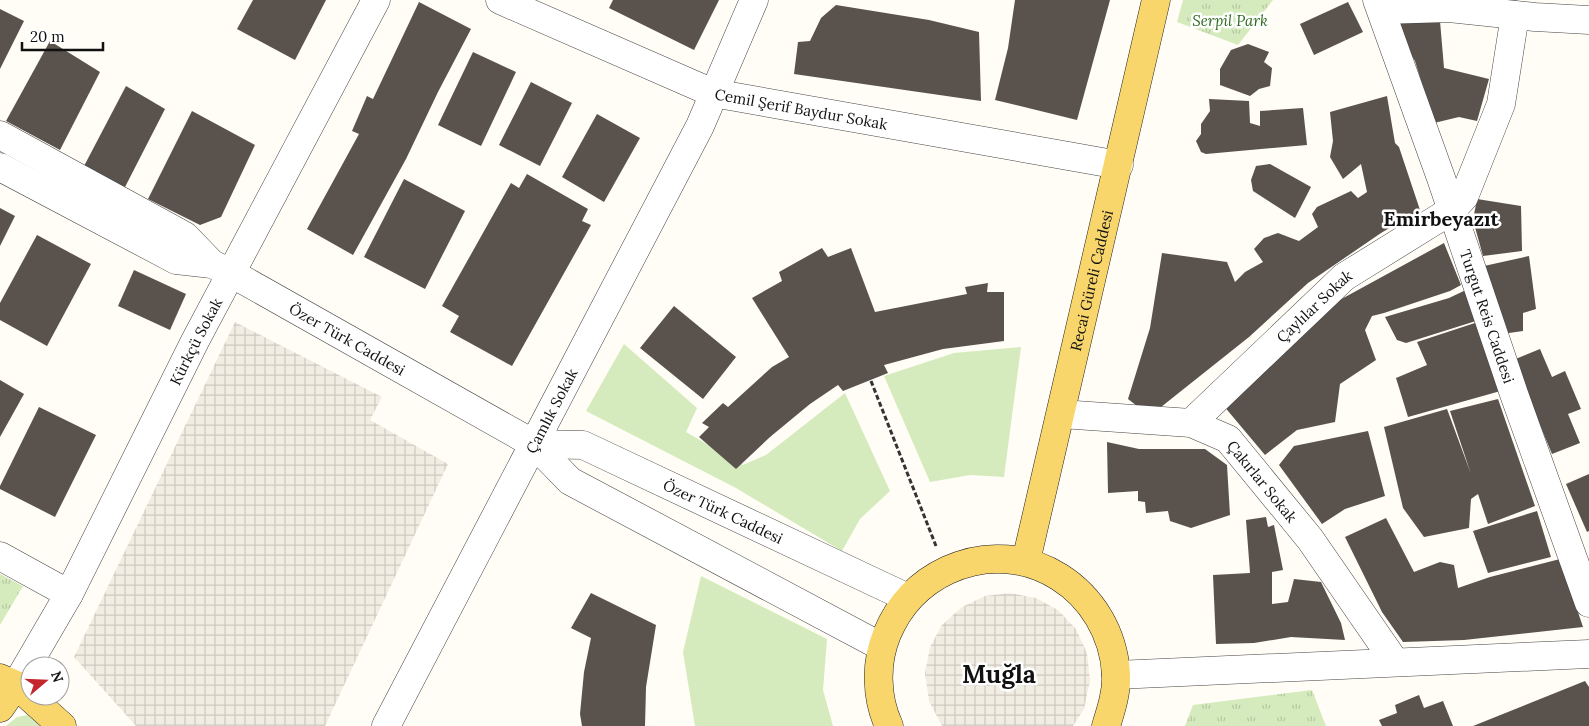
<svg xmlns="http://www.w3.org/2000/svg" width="1589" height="726" viewBox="0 0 1589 726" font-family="Lora,serif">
	<defs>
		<pattern id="park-tufts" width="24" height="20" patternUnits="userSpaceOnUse" patternTransform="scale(1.25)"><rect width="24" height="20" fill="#d5ebbd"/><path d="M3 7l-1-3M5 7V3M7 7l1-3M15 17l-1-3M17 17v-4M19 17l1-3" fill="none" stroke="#b6c8a1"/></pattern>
		<pattern id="plaza-grid" width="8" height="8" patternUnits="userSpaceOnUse" patternTransform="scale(1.25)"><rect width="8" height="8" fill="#f1ede2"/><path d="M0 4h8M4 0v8" fill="none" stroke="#cecac1"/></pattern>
	</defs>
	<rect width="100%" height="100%" fill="#fffdf5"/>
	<g fill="#d5ebbd">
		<polygon points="624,344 697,408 686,432 743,465 766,455 845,393 890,491 860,519 842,551 736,488 586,411"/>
		<polygon points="1021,347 1004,477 970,475 930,482 884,376 954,353"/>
		<polygon points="701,576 827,639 823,690 833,726 695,726 683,652"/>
		<polygon points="28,715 40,726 6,726 17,717"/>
	</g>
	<g fill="url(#park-tufts)">
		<polygon points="1183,0 1273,0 1238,45 1177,22"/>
		<polygon points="0,574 23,586 0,625"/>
		<polygon points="1312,690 1326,726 1185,726 1193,705"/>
	</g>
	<g fill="url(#plaza-grid)">
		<polygon points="235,322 382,397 370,420 448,464 325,726 136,726 74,657"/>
		<polygon points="1010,593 1036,598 1058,610 1076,629 1087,653 1090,681 1084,709 1073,726 942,726 929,701 925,673 930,647 942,625 962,607 985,596"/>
	</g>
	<g fill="#5a524d">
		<polygon points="253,0 326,0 295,60 237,29"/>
		<polygon points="613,0 719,0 694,50 609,8"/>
		<polygon points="1015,0 1110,0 1077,120 995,100 1008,48"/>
		<polygon points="419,2 471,29 438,92 406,159 353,255 307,229 359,134 352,131 367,96 373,99"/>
		<polygon points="1348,2 1363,32 1314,55 1300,24"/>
		<polygon points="836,5 929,20 979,32 981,101 794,74 798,42 810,41 821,18"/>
		<polygon points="0,9 24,21 0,69"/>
		<polygon points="1397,19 1440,21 1444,68 1489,79 1477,121 1459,117 1434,123 1415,61 1401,38"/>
		<polygon points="50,41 100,72 60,150 6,121"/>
		<polygon points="1248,44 1269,52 1264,62 1272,68 1270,86 1259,89 1250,96 1220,85 1220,69 1231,50"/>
		<polygon points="473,52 516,72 481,146 438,125"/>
		<polygon points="531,82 572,103 540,166 499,145"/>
		<polygon points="126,86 165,109 124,189 83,168"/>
		<polygon points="1387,96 1395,143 1399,147 1420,210 1381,233 1308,283 1249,337 1156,411 1141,409 1128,399 1150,328 1162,253 1227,262 1235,282 1245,272 1263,262 1254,249 1264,238 1278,233 1299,241 1318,227 1312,214 1317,207 1351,191 1358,198 1367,192 1361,164 1343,179 1330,157 1333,141 1330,112"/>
		<polygon points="1209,99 1249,101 1250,123 1260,126 1260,111 1303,108 1307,145 1206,154 1201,152 1196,141 1201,134 1201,124 1210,111"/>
		<polygon points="192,111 255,145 221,217 200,225 148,199"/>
		<polygon points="597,114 640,138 604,202 562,177"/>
		<polygon points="1270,164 1311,187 1295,218 1253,191 1251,180 1256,166"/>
		<polygon points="527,174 588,209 582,221 591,225 512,366 450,332 459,316 442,306 511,183 519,188"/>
		<polygon points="404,179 465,211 425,289 364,257"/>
		<polygon points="1477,199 1521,206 1522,251 1483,256 1473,220"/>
		<polygon points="0,208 15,216 0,246"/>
		<polygon points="37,235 91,264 47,346 0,320 0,303"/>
		<polygon points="1444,243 1461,285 1450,291 1384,313 1372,316 1365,330 1376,360 1340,384 1335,422 1297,430 1265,455 1223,405 1325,308"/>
		<polygon points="822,248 828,257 851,248 875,312 967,294 965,287 988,283 987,292 1004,292 1004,341 943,349 884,365 888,373 843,391 838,385 810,404 770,437 736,469 699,437 709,427 702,423 723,403 728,407 772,367 789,357 752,298 782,281 779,272"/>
		<polygon points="1529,256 1536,309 1523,313 1523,331 1502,334 1484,266"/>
		<polygon points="134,270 186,294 170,330 118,306"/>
		<polygon points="1468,289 1479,320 1406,343 1397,340 1385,317 1449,298"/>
		<polygon points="674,306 736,357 703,399 640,348"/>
		<polygon points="1481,321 1504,390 1408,417 1396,378 1427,365 1417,342"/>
		<polygon points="1540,349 1552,377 1565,371 1581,409 1568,414 1580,443 1552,454 1513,360"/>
		<polygon points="0,380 24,394 0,437"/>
		<polygon points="1498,399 1535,506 1488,524 1478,494 1471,499 1469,528 1424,537 1403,508 1384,427 1447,409 1471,474 1450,411"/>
		<polygon points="39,407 96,435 55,517 0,489 0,486"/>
		<polygon points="1368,431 1385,496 1345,509 1322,524 1279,465 1294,446"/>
		<polygon points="1107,442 1139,449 1205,449 1227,465 1230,515 1191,528 1170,521 1168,511 1146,513 1145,502 1138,501 1138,491 1108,493"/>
		<polygon points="1589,474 1589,531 1587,532 1566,484"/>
		<polygon points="1537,511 1551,557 1488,573 1473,531"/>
		<polygon points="1266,517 1268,527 1274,525 1283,570 1272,572 1272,604 1288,602 1294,579 1321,582 1341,623 1345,640 1291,637 1254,643 1216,644 1213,575 1250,573 1246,520"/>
		<polygon points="1386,518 1414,572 1440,562 1454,565 1458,588 1490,577 1560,559 1583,627 1464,640 1403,642 1382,612 1345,537"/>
		<polygon points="591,593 656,625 646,687 645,726 582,726 580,714 584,672 591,638 571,628"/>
		<polygon points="1585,681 1589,687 1589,726 1473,726"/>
		<polygon points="1419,695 1424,708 1443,701 1453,726 1382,726 1379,720 1397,713 1395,705"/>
	</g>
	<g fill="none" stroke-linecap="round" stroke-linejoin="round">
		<defs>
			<g id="minor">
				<path id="s1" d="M500 0 713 93 1119 165"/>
				<path id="s2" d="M1377 0 1441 178 1514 394 1589 603"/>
				<polyline points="1382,10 1449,8 1535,17 1589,20"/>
				<polyline points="0,135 185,236 212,264"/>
				<path id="s3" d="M0 167 176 260 212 264 231 273 534 444 570 481 882 647"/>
				<path id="s4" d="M1061 414 1191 423 1228 439 1310 539 1395 662"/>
				<path id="s5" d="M1191 423 1344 277 1452 210 1464 197 1501 104 1515 15"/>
				<path id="s6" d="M534 444 583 445 908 598"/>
				<polyline points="0,556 69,594"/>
				<polyline points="1116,675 1589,654"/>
				<path id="s7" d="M16 685 69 594 195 341 376 0"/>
				<path id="s8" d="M386 726 700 126 754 0"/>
			</g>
			<g id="major">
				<path id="s9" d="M1026 561 1156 0"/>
				<polyline points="0,678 16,685 62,726"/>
				<polyline points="0,708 16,685"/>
				<path d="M889 726C876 698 875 663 887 634 899 605 920 583 948 570 1026 534 1111 590 1116 674 1117 692 1111 710 1106 726"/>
			</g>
		</defs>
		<use href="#minor" stroke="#444" stroke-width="29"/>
		<use href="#major" stroke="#222" stroke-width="29"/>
		<polyline stroke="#333" stroke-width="3" stroke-dasharray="5 2.5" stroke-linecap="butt" points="871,381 936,546"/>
		<use href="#minor" stroke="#fff" stroke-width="28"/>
		<use href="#major" stroke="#f9d66b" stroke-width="28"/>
	</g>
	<g text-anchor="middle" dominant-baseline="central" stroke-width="5" stroke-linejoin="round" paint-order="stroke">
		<g font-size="15" font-style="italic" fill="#2f6b1f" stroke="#fff">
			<text x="1230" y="20">Serpil Park</text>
		</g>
		<g font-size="15" fill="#111" stroke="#fff">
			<text stroke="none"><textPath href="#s1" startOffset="322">Cemil Şerif Baydur Sokak</textPath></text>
			<text stroke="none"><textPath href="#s9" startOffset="288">Recai Güreli Caddesi</textPath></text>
			<text stroke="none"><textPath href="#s5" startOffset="170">Çaylılar Sokak</textPath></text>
			<text stroke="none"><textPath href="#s2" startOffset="335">Turgut Reis Caddesi</textPath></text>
			<text stroke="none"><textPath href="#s3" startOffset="390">Özer Türk Caddesi</textPath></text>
			<text stroke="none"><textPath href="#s7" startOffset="388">Kürkçü Sokak</textPath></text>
			<text stroke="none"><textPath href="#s8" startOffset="356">Çamlık Sokak</textPath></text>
			<text stroke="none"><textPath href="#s4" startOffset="225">Çakırlar Sokak</textPath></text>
			<text stroke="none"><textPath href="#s6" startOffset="204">Özer Türk Caddesi</textPath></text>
		</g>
		<g font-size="20" font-weight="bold" fill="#111" stroke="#fff">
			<text x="1441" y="218">Emirbeyazıt</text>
		</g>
		<g font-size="25" font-weight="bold" fill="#111" stroke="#fff">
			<text x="999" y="674">Muğla</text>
		</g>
	</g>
	<g transform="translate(45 681) rotate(71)"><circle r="24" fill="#ffffff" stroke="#a0a0a0"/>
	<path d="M0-4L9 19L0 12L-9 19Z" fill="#c4262e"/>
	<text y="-8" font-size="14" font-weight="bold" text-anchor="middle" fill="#111111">N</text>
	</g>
	<path d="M22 42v8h81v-8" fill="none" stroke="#111111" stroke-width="2.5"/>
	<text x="30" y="42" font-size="15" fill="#111111" stroke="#ffffff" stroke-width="4" paint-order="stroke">20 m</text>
</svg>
